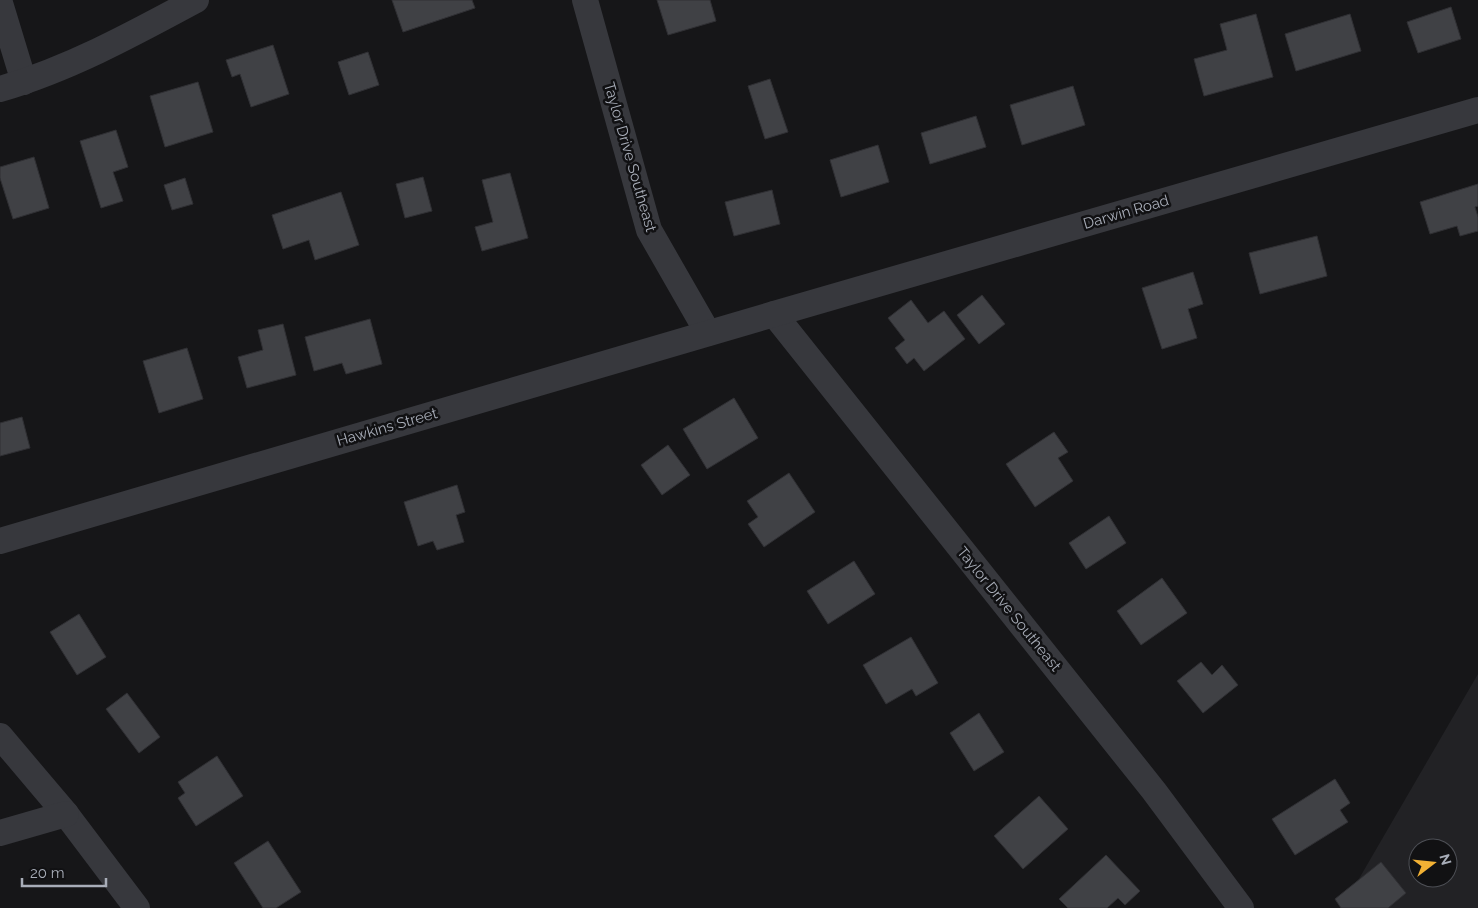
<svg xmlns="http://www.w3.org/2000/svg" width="1478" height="908" viewBox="0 0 1478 908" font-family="Raleway,sans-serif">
	<rect width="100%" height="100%" fill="#161618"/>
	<path fill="#222225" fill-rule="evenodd" d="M1478 674V908H1342ZM1418 848H1448V878H1418Z"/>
	<g fill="#404145" stroke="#303034">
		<polygon points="392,0 472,0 475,8 403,32"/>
		<polygon points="657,0 710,0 716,21 668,35"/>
		<polygon points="1451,7 1461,39 1418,53 1407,22"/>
		<polygon points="1256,14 1273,77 1204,96 1194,59 1227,50 1220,24"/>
		<polygon points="1350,14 1361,51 1296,71 1285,34"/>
		<polygon points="273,45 289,94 251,107 240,74 232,77 226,60"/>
		<polygon points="368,52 379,85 349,95 338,62"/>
		<polygon points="770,79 788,132 765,139 748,86"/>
		<polygon points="198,82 213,132 165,147 150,96"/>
		<polygon points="1073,86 1085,125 1022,145 1010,105"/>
		<polygon points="976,116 986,147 930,164 921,133"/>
		<polygon points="116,130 128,167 113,172 123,201 101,208 80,141"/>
		<polygon points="878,145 889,182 841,197 830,160"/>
		<polygon points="34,157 49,208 13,219 0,178 0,167"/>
		<polygon points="510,173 528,238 482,251 475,227 493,222 482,180"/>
		<polygon points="423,177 432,211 405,218 396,184"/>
		<polygon points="185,178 193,204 172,210 164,185"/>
		<polygon points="1478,184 1478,206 1475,207 1478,217 1478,231 1460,236 1457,226 1430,234 1420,202"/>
		<polygon points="772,190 780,224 734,236 725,202"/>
		<polygon points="341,192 359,245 315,260 309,240 283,249 272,215"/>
		<polygon points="1317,236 1327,276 1260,294 1249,253"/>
		<polygon points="1193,272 1203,304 1188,309 1197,338 1162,349 1142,288"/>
		<polygon points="982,295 1005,324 979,344 957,315"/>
		<polygon points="911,300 928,323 944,311 965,339 924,371 914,358 907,364 895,348 905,340 888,318"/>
		<polygon points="370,319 382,364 346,374 342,363 314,371 305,337"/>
		<polygon points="283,324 296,375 247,388 238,357 263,350 258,330"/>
		<polygon points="187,348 203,399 159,413 143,361"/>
		<polygon points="734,398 758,438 707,469 683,429"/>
		<polygon points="22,417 30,448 0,456 0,423"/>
		<polygon points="1054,432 1068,452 1058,458 1073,481 1035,507 1006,464"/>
		<polygon points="668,445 690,475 662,495 641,465"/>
		<polygon points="789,473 815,512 764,547 748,524 758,517 747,501"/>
		<polygon points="457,485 465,512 456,515 464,542 437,550 433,541 418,546 404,502"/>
		<polygon points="1109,516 1126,543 1086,569 1069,543"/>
		<polygon points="854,561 875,594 828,624 807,591"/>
		<polygon points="1162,578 1187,613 1141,645 1117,611"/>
		<polygon points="79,614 106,657 77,675 50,632"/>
		<polygon points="911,637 938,683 916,696 912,689 886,704 863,665"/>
		<polygon points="1201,662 1212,675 1222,665 1238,685 1203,713 1177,681"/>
		<polygon points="127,693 160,737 139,753 106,709"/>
		<polygon points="979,713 1004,752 974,771 950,733"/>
		<polygon points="217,756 243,796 196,826 178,798 185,793 178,782"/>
		<polygon points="1335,779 1350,803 1340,810 1348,822 1295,855 1272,819"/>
		<polygon points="1039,796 1068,829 1023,869 994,836"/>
		<polygon points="268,841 301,892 276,908 263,908 234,863"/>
		<polygon points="1106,855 1140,891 1125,905 1118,898 1107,908 1068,908 1059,899"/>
		<polygon points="1381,862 1406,893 1388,908 1341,908 1335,899"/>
	</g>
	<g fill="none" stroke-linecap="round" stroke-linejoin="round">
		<g stroke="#37383d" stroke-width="26">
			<polyline points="585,0 649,230 708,333"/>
			<polyline points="0,3 24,82"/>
			<path d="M0 89C69 69 133 34 196 0"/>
			<polyline points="774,314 1154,791 1241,908"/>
			<polyline points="0,541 774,314 1478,110"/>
			<polyline points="0,736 66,814 137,908"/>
			<polyline points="0,833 66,814"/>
		</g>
	</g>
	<g text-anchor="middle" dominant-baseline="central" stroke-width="5" stroke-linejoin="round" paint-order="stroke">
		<g font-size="15" fill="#a8adb8" stroke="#111113">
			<text transform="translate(630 157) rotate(74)">Taylor Drive Southeast</text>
			<text transform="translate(1126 212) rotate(-16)">Darwin Road</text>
			<text transform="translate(387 427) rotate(-16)">Hawkins Street</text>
			<text transform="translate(1009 609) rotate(51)">Taylor Drive Southeast</text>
		</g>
	</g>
	<g transform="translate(1433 863) rotate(74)"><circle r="24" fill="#111113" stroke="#4d4f55"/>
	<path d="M0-4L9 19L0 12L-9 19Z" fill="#f2b134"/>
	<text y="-8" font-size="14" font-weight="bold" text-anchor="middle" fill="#a8adb8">N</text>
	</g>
	<path d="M22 878v8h84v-8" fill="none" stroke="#a8adb8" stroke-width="2.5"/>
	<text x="30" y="878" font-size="15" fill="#a8adb8" stroke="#111113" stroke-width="4" paint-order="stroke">20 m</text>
</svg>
